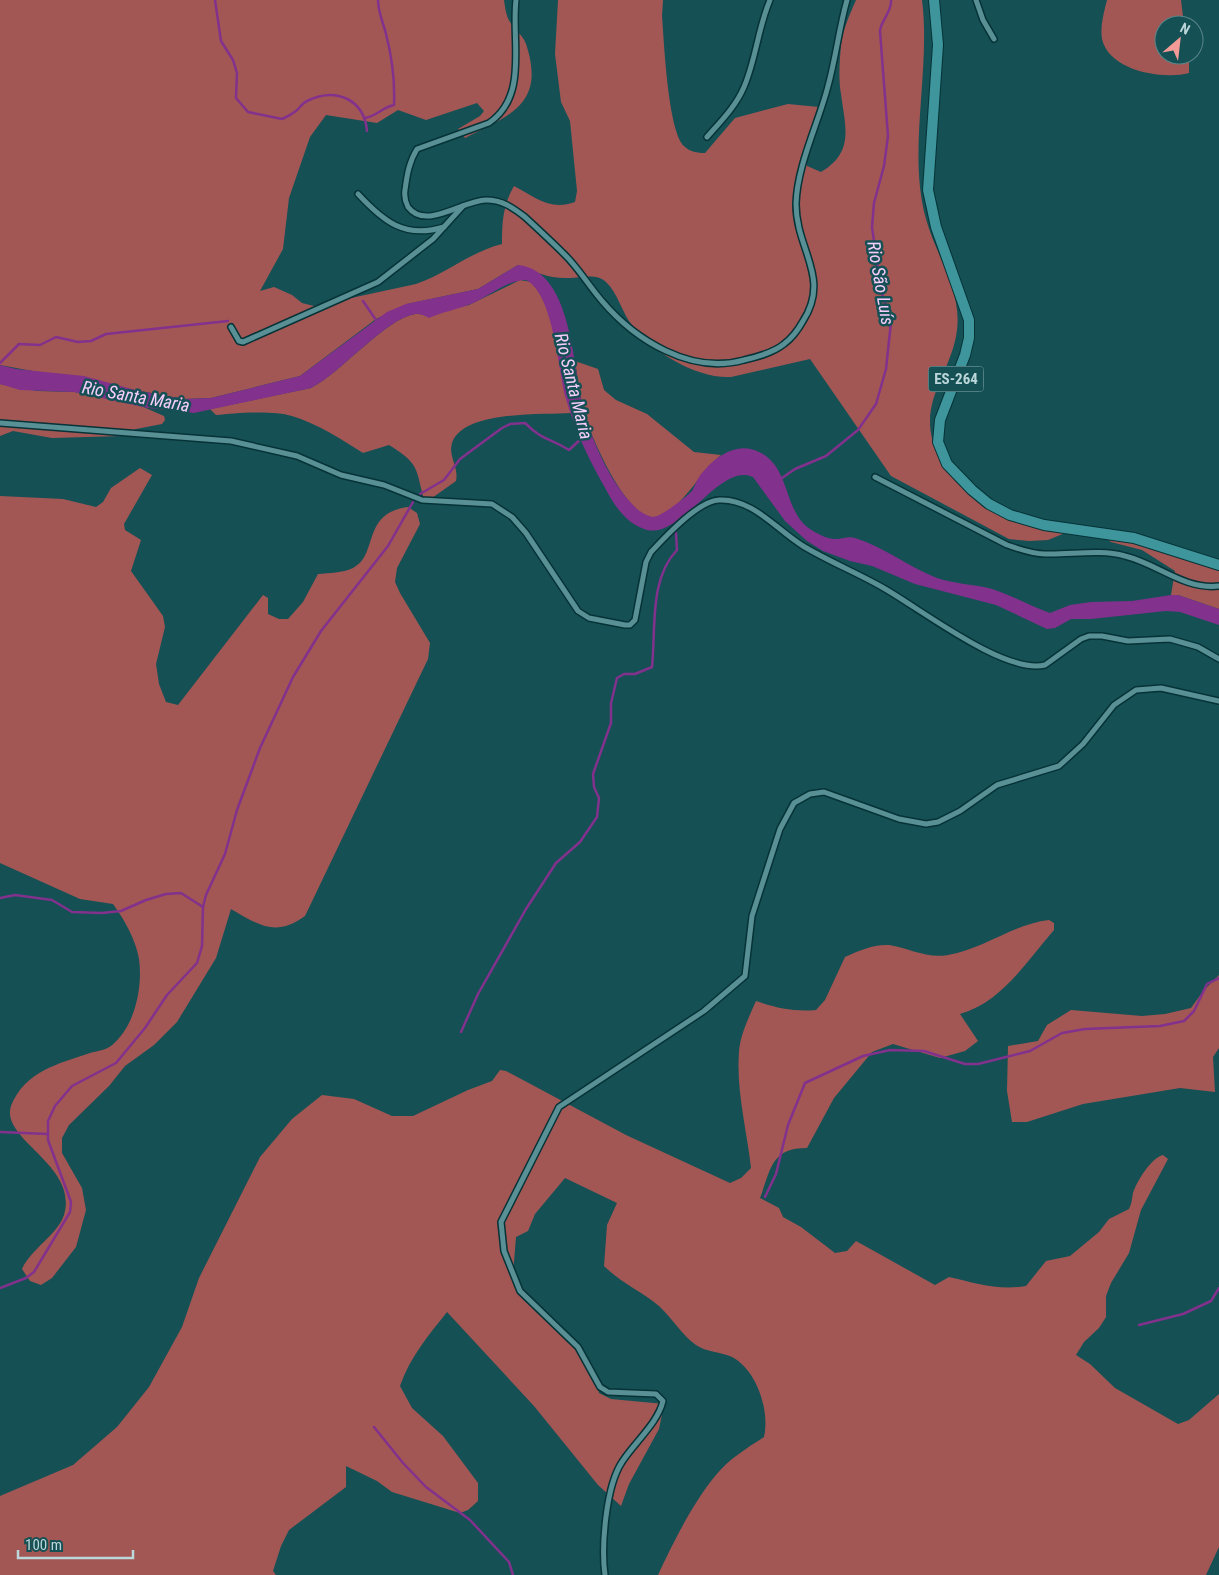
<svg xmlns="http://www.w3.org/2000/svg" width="1219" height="1575" viewBox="0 0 1219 1575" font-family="'Roboto Condensed',sans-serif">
	<rect width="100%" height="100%" fill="#155055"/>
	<g fill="#a35754">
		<path d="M0 0H504C505 7 506 16 510 22 514 29 523 35 526 44 546 104 510 115 465 138L458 129 480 116 484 111 477 103 426 120 398 110 377 123 326 115 310 137 289 198 283 249 260 291 274 287 292 295 302 303 314 306 416 284C446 274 470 252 502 244 502 222 503 205 514 186 535 197 550 211 575 202L577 191 570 121 561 102 555 54 558 0H663L662 16C664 41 668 131 684 146 690 152 697 153 705 153L735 118 788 104 819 107C814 126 801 145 807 166L821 172C855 152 845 126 841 94 838 78 840 59 841 44 843 29 850 14 856 0H922C931 70 907 152 926 219 936 256 962 290 957 330 952 373 916 403 936 450L1001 513 1102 529 1219 566V609L1178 595H1171L1175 571 1142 550 1111 542 1099 532 1065 533 1048 540 1029 541 1009 539 891 476 810 359 731 377C697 379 652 352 632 325 622 313 618 293 606 282 596 273 581 278 569 278 550 279 535 272 518 265L478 289 407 304 376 319 300 376 211 398 184 399 0 365Z"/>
		<path d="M1107 0H1181L1184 25H1164V55H1189V73C1163 80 1109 71 1102 39 1100 26 1104 12 1107 0Z"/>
		<path d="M520 280 531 282C559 311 558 376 571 413 542 415 463 410 452 443 448 457 459 467 456 481L425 503C415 468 421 465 389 445L363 453C341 439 318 424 292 416 273 410 236 413 216 415L210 409 311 388C342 372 385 319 415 314 420 313 425 316 430 317L444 311 469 305Z"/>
		<path d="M575 361 598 369 604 390 616 400 647 414 694 452 721 455C697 474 688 503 659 516 629 528 590 434 584 413 580 396 578 378 575 361Z"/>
		<polygon points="0,384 37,391 74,392 132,402 164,416 165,420 162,424 136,429 122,436 52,438 13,431 0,436"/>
		<path d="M140 468 152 475 124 524 125 530 141 540 131 571 163 616 165 627 156 664 159 684 166 702 178 705 263 595 268 598V614L279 619H288L303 602 318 574C330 573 342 573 353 568 379 555 361 513 408 507L417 513 420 524 397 568 395 582 400 593 430 643 428 659 305 916C276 937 260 926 231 909L216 958 177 1022 154 1045 125 1066 109 1086 69 1125 62 1138V1153L82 1188 86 1210 76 1247 52 1278 41 1285 30 1281 22 1269C31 1249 58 1234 64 1215 79 1165 0 1140 11 1106 25 1071 58 1064 90 1053 97 1051 106 1050 111 1046 135 1027 143 987 139 959 136 940 124 919 113 904L80 899 0 863V496L63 499 96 507 103 502 111 488Z"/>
		<path d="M1049 920 1054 923V930C1026 962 1002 1002 960 1014L978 1041 965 1051 940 1058 893 1044 872 1052 834 1098 807 1148C771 1148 771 1169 760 1198L779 1208 783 1217 801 1227 835 1253 847 1251 856 1241 935 1285 949 1277C975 1283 999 1291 1026 1286L1046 1261 1070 1256 1099 1232 1109 1219 1129 1209C1132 1203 1132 1198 1133 1193 1137 1181 1151 1158 1163 1155L1168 1159 1141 1210 1129 1253 1111 1283 1106 1296V1317L1099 1328 1084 1342 1076 1355 1090 1364 1115 1388 1178 1424 1189 1420 1219 1394V1547L1206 1575H658C674 1541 692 1504 716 1475 729 1459 747 1448 764 1437 770 1411 757 1370 732 1357 721 1352 706 1352 696 1345 682 1335 672 1318 659 1306 641 1291 621 1283 604 1266L607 1225 617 1203 565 1178 535 1214 528 1231 516 1237 513 1274 534 1304 578 1349 593 1369 599 1393 611 1399 664 1404 659 1429 629 1484 621 1506 598 1485 534 1406 447 1312C428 1336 410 1357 400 1386L412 1408 443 1436 478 1483V1501L468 1510 460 1513 392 1492 377 1481 346 1466V1487L289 1530 281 1546 273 1571 276 1575H0V1496L73 1465 117 1427 149 1387 182 1327 199 1278 260 1157 292 1119 322 1095 354 1099 392 1116H413L468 1090 492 1081 500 1070 506 1071 626 1135 730 1183 741 1178 751 1168C747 1131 736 1091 739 1052 740 1035 749 1017 756 1001 776 1008 794 1012 816 1010L825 1000 845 957C858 951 874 944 889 945 909 948 927 959 948 955 984 949 1013 924 1049 920Z"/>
		<polygon points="1219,975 1219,1048 1213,1057 1215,1092 1180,1088 1083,1104 1027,1122 1012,1122 1007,1091 1008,1046 1038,1041 1047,1025 1071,1010 1142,1016 1165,1014 1191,1008 1204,990"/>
	</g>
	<path fill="#82318c" d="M518 265C575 271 572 374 585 415 595 447 611 484 636 508 640 512 647 516 653 517 661 517 686 497 692 491 695 486 696 481 699 477 712 459 736 440 759 452 791 467 783 511 810 529 816 533 829 540 836 539 843 539 848 536 855 538 884 547 909 567 937 578 954 584 974 584 992 589 1011 595 1031 606 1050 613L1070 605 1091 602 1132 601 1171 595H1178L1219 609V625L1180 612 1166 611 1091 619H1071L1055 628 1047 629 996 605 915 584 872 566 850 561 823 551 807 541 785 521 753 477C719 461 680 543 644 529 624 522 613 503 604 486 588 458 575 430 566 399 558 371 554 294 526 280 505 280 487 299 468 305 455 310 442 312 429 318 425 316 420 313 415 314 385 319 342 372 311 388L194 413 148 408 74 392 20 390 0 384V365L16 369 84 376 139 391 184 399 211 398 300 376 387 312 406 304 478 289Z"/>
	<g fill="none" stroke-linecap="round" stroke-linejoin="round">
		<g stroke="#82318c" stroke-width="2.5">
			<path d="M215 0 221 41 233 60 237 73 236 98 248 112 282 119C287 117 292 114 296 111 300 108 302 103 307 101 336 87 364 99 367 131"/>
			<path d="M365 118C377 116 383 107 394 105 395 81 392 57 386 34 383 22 378 12 378 0"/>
			<polyline points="363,301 376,320"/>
			<polyline points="0,363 19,344 40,345 56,337 78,342 91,341 106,334 228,321"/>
			<path d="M782 478 795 469 826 456 858 430 876 404 886 369 891 322 881 290 872 227 874 203 884 166 888 136 880 31C881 20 892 12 891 0"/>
			<path d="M420 494 444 480 460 459 502 428 510 424 525 423C543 441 550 438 569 450L582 438"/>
			<polyline points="0,898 15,895 52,900 72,912 102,913 121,911 146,900 166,894 181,893 203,907"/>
			<path d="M461 1032 478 994 526 909 556 863 580 842 597 817 599 798 594 787 593 774 611 723V703L617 678 624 674H635L652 667C656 629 649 579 677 550L676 533"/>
			<polyline points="0,1132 48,1134"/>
			<polyline points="765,1197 776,1174 788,1125 805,1083 863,1056 890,1050 924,1051 965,1064 978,1064 1030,1051 1062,1033 1085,1029 1160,1026 1184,1021 1194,1011 1207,984 1219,978"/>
			<polyline points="0,1288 26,1278 34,1272 70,1212 71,1202 48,1140 48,1121 55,1106 72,1086 116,1063 145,1028 167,995 197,963 202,946 203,907 206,895 225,854 237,810 260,748 293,677 321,631 388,546 413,502"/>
			<polyline points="1139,1325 1183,1314 1211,1301 1219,1288"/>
			<polyline points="374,1427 403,1463 426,1487 470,1520 509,1562 513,1575"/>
		</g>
		<defs>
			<g id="minor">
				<path d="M516 0C511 40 529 96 489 123L417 149C409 162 407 175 405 190 404 196 405 201 408 207 426 231 463 200 486 200 502 200 512 207 525 217 538 229 551 241 563 253 578 267 588 285 602 301 635 340 691 375 744 360 757 357 773 353 784 344 792 338 798 330 803 321 831 277 796 250 796 204 797 165 819 122 828 86 836 57 839 28 847 0"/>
				<polyline points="976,0 983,20 994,39"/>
				<path d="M707 137C721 121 736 106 744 87 756 59 758 28 770 0"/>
				<path d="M358 194C384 222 405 239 444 227"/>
				<polyline points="231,327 239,341 243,342 378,282 433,239 463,206"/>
				<path d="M0 423 231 441 297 456 341 475 384 485 422 500 492 504 512 517 526 533 578 611 589 618 625 625H630L635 620 646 562 651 552C665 537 698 501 719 500 752 498 777 530 803 546 828 561 855 572 880 586 917 606 1004 675 1045 665L1081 639 1089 636H1102L1128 641 1170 639 1198 647 1219 659"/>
				<path d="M875 477 1007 545C1019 549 1032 554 1045 554 1071 555 1099 549 1125 556 1158 564 1184 590 1219 586"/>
				<path d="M605 1575C601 1546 606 1486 622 1462 634 1443 658 1423 663 1401L656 1394 608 1392 600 1387 578 1347 520 1291 504 1251 501 1222 559 1107 704 1011 745 976 752 916 780 829 794 803 810 794 824 792 899 819 926 824 938 822 960 811 997 785 1059 766 1083 744 1114 705 1136 690 1161 688 1219 701"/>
			</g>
			<polyline id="primary" points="934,0 938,45 928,190 936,227 969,320 969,338 965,355 940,420 938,442 947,464 972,490 989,504 1010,515 1044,525 1134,538 1219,565"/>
		</defs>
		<use href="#minor" stroke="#053337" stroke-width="8"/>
		<use href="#primary" stroke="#053337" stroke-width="12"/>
		<use href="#minor" stroke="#599095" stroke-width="5"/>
		<use href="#primary" stroke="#3e959c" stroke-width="10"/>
	</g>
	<g text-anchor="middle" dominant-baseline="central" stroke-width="5" stroke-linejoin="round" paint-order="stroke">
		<rect fill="#155055" stroke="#8aaeb2" stroke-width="1" x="928.5" y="366.5" width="55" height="25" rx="4"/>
		<g font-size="15" font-weight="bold" fill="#bcd7da">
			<text x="956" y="379">ES-264</text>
		</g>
		<g font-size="18" font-style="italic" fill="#f7cdfb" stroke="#155055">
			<text transform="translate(881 283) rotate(80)">Rio São Luís</text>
			<text transform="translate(574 386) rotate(76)">Rio Santa Maria</text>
			<text transform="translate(136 396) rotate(10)">Rio Santa Maria</text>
		</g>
	</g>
	<g transform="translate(1179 40) rotate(28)"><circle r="24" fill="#155055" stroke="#58868a"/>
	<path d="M0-4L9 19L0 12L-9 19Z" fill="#f59b97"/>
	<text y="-8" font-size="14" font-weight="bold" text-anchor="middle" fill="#bcd7da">N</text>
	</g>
	<path d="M18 1550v8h115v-8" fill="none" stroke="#bcd7da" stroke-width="2.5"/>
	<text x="25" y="1550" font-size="15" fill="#bcd7da" stroke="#155055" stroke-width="4" paint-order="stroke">100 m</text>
</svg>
